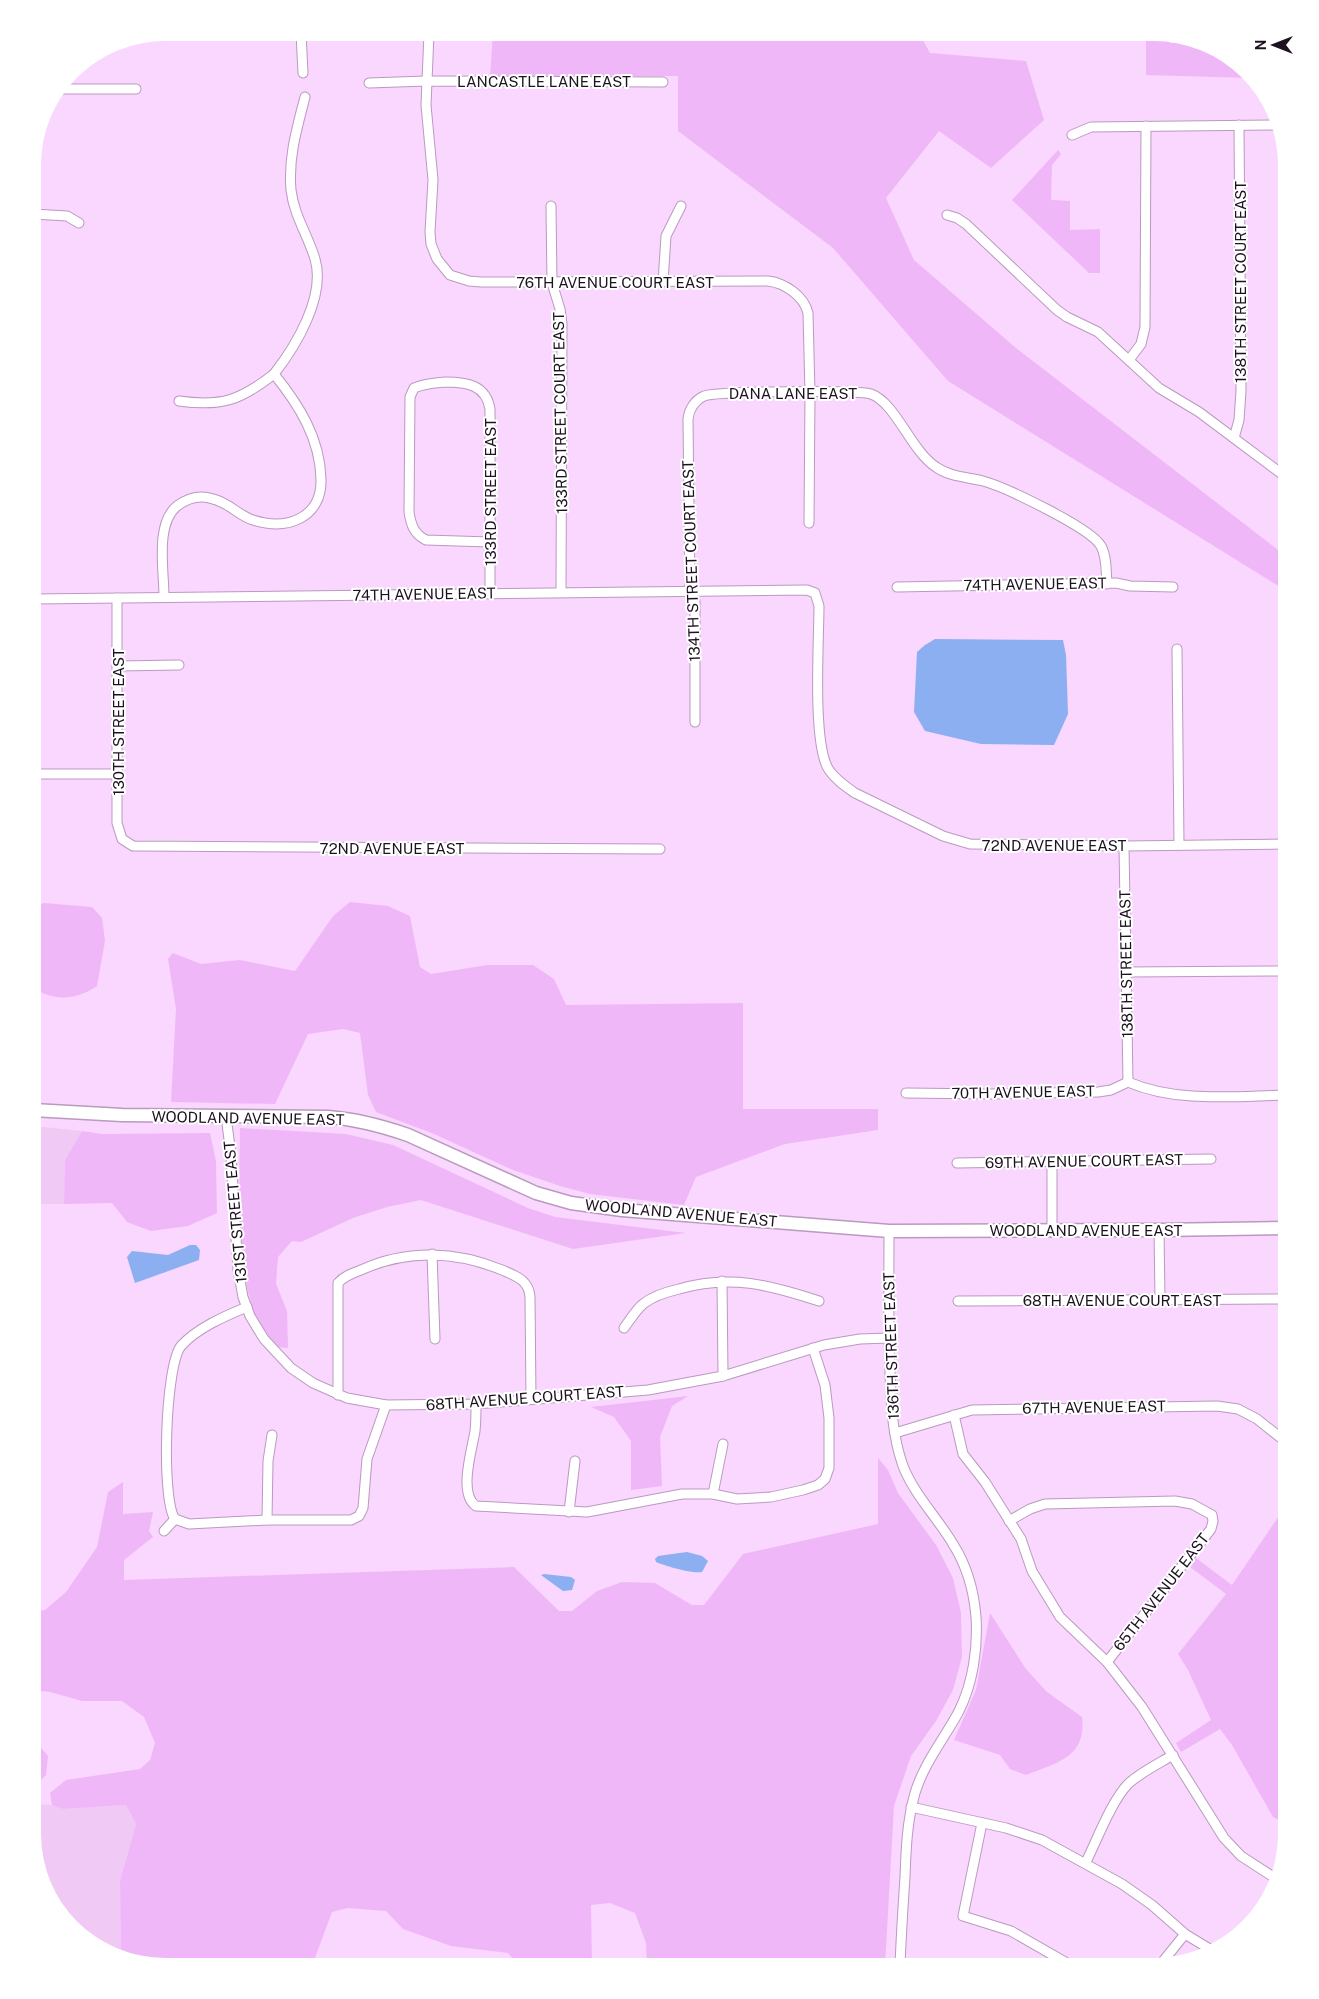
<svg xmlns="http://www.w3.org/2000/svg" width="1319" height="1999" viewBox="0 0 1319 1999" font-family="'Public Sans',sans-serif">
	<rect width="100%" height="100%" fill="#f9d7fe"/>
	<g fill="#f0c9f5">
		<polygon points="33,1126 82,1131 65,1160 64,1204 33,1204"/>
		<polygon points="33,1804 52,1805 63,1809 126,1805 136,1824 120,1881 121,1954 92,1944 50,1900 33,1834"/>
	</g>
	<g fill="#f0b7f8">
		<polygon points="493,33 919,33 930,53 1026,61 1044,120 991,168 939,131 886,198 914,260 1016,348 1286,556 1286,584 1280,587 948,381 833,248 678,131 678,76 490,76"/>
		<polygon points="1146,33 1160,33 1170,43 1194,43 1227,55 1249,78 1146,75"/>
		<polygon points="1058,150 1061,154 1052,165 1051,200 1070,201 1070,230 1100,229 1100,273 1089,273 1012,200"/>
		<polygon points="350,902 388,906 410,916 420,967 431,974 487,965 533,965 554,979 566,1005 743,1003 743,1109 878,1109 878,1130 785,1144 696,1177 684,1205 590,1194 560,1186 513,1170 434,1134 376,1112 368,1095 360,1033 343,1029 308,1034 275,1104 171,1102 176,1009 168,959 173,953 201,964 240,960 295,971 333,916"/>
		<path d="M44 903 92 907 102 918 105 941 97 986C77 1000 52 1002 33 987V907Z"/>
		<polygon points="240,1128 346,1134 393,1145 528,1208 555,1217 686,1233 573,1249 421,1200 387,1207 353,1218 301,1242 292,1241 278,1257 276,1284 287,1311 288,1348 276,1347 255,1316 247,1288 239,1221"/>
		<polygon points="82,1131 102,1134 210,1133 216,1161 217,1213 188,1226 151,1231 127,1222 112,1203 64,1204 65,1160"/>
		<polygon points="688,1396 672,1406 660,1437 662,1486 631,1490 631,1441 614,1417 591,1407"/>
		<polygon points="878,1458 888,1470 898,1493 936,1545 953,1578 961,1613 962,1657 953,1690 936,1721 911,1756 894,1806 885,1966 647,1966 646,1943 635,1913 610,1903 591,1905 592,1966 519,1966 508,1953 451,1946 403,1929 386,1911 348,1908 332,1912 312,1966 157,1966 121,1954 120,1881 136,1824 126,1805 63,1809 52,1805 50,1793 66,1780 140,1769 150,1760 155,1743 144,1717 122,1701 82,1701 50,1692 33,1690 33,1611 45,1610 66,1592 97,1547 108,1492 123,1482 123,1514 153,1512 149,1531 153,1537 124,1560 124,1580 514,1567 559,1611 572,1611 597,1591 622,1582 655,1583 692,1605 704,1605 743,1554 878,1524"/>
		<polygon points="1285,1507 1286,1508 1286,1824 1273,1817 1232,1745 1220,1729 1181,1752 1176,1743 1211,1720 1188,1670 1178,1654 1226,1594 1190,1567 1196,1558 1232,1585"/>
		<path d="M990 1613 1026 1669 1047 1692 1082 1717C1087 1757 1057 1763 1026 1775L1010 1769 1000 1755 954 1740 976 1690Z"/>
		<polygon points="33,1738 48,1756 46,1775 33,1788"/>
	</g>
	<g fill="#8baff1">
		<polygon points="935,639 1063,640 1066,655 1068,714 1054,745 981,744 925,731 914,712 917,652 925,645"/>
		<polygon points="190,1245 196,1245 200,1250 199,1260 135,1283 127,1257 132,1251 168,1255"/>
		<path d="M687 1552 702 1556 708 1561 702 1572C693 1574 665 1566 656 1562L655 1559 658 1556Z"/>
		<polygon points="544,1574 571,1577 575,1580 572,1590 563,1591 541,1575"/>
	</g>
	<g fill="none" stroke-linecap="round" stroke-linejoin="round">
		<defs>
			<g id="street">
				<polyline points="301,33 303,73"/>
				<path d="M429 33 426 105 433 180 430 232 431 244 437 259 450 275 469 281 481 282 768 281C785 283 804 296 808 313L810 393 809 523"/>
				<polyline points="369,83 426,81 663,82"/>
				<polyline points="59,89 136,89"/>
				<polyline points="1072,135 1091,127 1276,125"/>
				<polyline points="551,206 552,283 560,309 562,324 561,592"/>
				<polyline points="33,214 67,216 79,223"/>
				<polyline points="947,215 957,218 966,224 1057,310 1067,317 1098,332 1159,388 1199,412 1286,477"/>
				<polyline points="663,282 666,236 681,206"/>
				<polyline points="1129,360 1141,344 1145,327 1146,126"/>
				<path d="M179 401C222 407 241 400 274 374"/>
				<polyline points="1234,438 1239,420 1241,391 1239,125"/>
				<polyline points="897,587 1116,583 1130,586 1173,587"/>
				<path d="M490 594V409C486 385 467 382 445 382 434 383 425 383 414 388L410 397 409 512C411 525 414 534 426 540L490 542"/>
				<path d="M164 597C164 570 155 524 177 506 188 498 201 495 213 499 228 502 239 516 253 520 287 531 322 518 321 479 320 438 299 405 274 374 296 346 326 296 315 259 308 235 294 216 291 190 288 158 297 128 305 97"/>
				<polyline points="117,598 117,823 122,839 133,846 660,849"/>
				<path d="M33 599 807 590 815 593 819 606C819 640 812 745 829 770 836 780 845 786 855 793L943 836 970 844 1124 846 1286 844"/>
				<polyline points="1177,649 1179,845"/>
				<polyline points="118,666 179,665"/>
				<path d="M695 722V601L690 592 688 419C689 409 695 400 704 396 716 391 858 390 871 394 896 403 911 451 936 467 950 477 967 477 983 481 1005 487 1091 528 1101 546 1107 557 1106 572 1107 584"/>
				<polyline points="33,774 118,774"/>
				<polyline points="1124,846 1128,1082"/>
				<polyline points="1126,972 1286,971"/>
				<path d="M1128 1082C1177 1103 1234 1096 1286 1095"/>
				<polyline points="906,1093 990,1094 1098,1092 1111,1090 1128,1082"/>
				<polyline points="226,1116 231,1155 238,1270 243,1297 250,1316 264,1339 291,1368 313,1383 347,1398 386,1405 476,1404 648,1390 723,1376 824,1345 860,1339 889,1338"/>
				<polyline points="1052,1162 1052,1230"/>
				<polyline points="957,1163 1211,1159"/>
				<polyline points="1159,1230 1160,1299"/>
				<path d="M889 1231C889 1278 888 1324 890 1371 891 1403 892 1435 903 1466 915 1496 937 1517 953 1544 967 1566 974 1592 976 1617 978 1648 973 1683 959 1711 944 1739 924 1763 915 1793 907 1821 906 1849 905 1877 903 1907 901 1937 900 1966"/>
				<polyline points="432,1254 435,1339"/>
				<polyline points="722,1281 723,1376"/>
				<polyline points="958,1301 1286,1299"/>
				<path d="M624 1328C630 1320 635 1311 643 1304 653 1296 666 1292 679 1289 730 1274 770 1285 819 1301"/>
				<path d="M338 1395V1283C344 1276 353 1273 361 1270 407 1249 456 1251 502 1270 516 1276 529 1280 530 1297L531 1399"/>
				<path d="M476 1404C476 1413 476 1422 475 1431 472 1450 458 1494 476 1506L587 1512 682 1494H713L737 1499 771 1497 803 1490 818 1485 825 1479 829 1468V1418L825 1385 813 1348"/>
				<polyline points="954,1415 963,1454 985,1482 1021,1539 1032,1571 1060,1617 1107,1662 1142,1707 1224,1838 1241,1856 1275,1878"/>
				<polyline points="895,1433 972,1410 1217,1406 1238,1409 1257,1419 1286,1442"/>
				<polyline points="713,1494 723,1444"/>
				<polyline points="569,1512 575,1461"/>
				<polyline points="175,1519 189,1524 267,1520 351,1520 359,1516 363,1508 367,1459 386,1405"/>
				<path d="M175 1519C161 1500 165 1366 181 1346 197 1328 225 1316 247 1307"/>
				<polyline points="267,1520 268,1461 272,1435"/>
				<polyline points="1009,1521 1030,1509 1045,1504 1175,1501 1192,1504 1212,1515 1213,1521 1211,1529 1107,1662"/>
				<polyline points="164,1531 175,1519"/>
				<polyline points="911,1807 1006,1828 1042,1840 1122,1884 1152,1905 1185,1934 1213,1951"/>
				<polyline points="982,1823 963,1916 1011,1931 1072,1966"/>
				<path d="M1086 1862C1097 1840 1111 1802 1128 1784 1141 1772 1158 1764 1173 1755"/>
				<polyline points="1160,1965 1185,1934"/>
			</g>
			<path id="secondary" d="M33 1110 122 1115 328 1117C355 1119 382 1126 408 1135L536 1193 571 1203 622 1210 889 1231 1159 1230 1286 1228"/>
		</defs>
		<use href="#street" stroke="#ba9abe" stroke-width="11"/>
		<use href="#secondary" stroke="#ba9abe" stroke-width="15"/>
		<use href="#street" stroke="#fff" stroke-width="9"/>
		<use href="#secondary" stroke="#fff" stroke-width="12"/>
	</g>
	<g text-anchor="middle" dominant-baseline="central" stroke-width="4" stroke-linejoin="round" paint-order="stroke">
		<g font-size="15" fill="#1d121f" stroke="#fff">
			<text x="544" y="81">LANCASTLE LANE EAST</text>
			<text x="615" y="282">76TH AVENUE COURT EAST</text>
			<text transform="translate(1240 282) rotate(-90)">138TH STREET COURT EAST</text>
			<text x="793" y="393">DANA LANE EAST</text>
			<text transform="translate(560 413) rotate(-91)">133RD STREET COURT EAST</text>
			<text transform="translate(490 492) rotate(-90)">133RD STREET EAST</text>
			<text transform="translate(691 561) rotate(-92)">134TH STREET COURT EAST</text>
			<text transform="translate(1035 584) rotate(-1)">74TH AVENUE EAST</text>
			<text transform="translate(424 594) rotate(-1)">74TH AVENUE EAST</text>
			<text transform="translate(118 722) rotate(-90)">130TH STREET EAST</text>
			<text x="1054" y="845">72ND AVENUE EAST</text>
			<text x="392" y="848">72ND AVENUE EAST</text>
			<text transform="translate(1126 964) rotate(-91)">138TH STREET EAST</text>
			<text transform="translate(1023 1092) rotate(-1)">70TH AVENUE EAST</text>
			<text transform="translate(248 1118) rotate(1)">WOODLAND AVENUE EAST</text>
			<text transform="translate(1084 1161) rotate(-1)">69TH AVENUE COURT EAST</text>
			<text transform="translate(235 1212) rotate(-95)">131ST STREET EAST</text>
			<text transform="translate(681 1213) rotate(5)">WOODLAND AVENUE EAST</text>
			<text x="1086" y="1230">WOODLAND AVENUE EAST</text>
			<text x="1122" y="1300">68TH AVENUE COURT EAST</text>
			<text transform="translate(891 1346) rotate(-92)">136TH STREET EAST</text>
			<text transform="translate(525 1398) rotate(-4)">68TH AVENUE COURT EAST</text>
			<text transform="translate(1094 1407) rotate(-1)">67TH AVENUE EAST</text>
			<text transform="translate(1161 1592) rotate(-52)">65TH AVENUE EAST</text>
		</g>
	</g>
	<path d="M0 0H1319V1999H0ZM165 41H1154A124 124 0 0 1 1278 165V1834A124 124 0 0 1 1154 1958H165A124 124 0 0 1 41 1834V165A124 124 0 0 1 165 41Z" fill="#fff" fill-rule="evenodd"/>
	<g transform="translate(1274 45) rotate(270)" stroke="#ffffff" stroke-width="4" paint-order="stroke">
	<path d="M0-4L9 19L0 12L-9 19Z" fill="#1d121f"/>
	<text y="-8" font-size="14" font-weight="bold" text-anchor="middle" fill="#1d121f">N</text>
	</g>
</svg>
